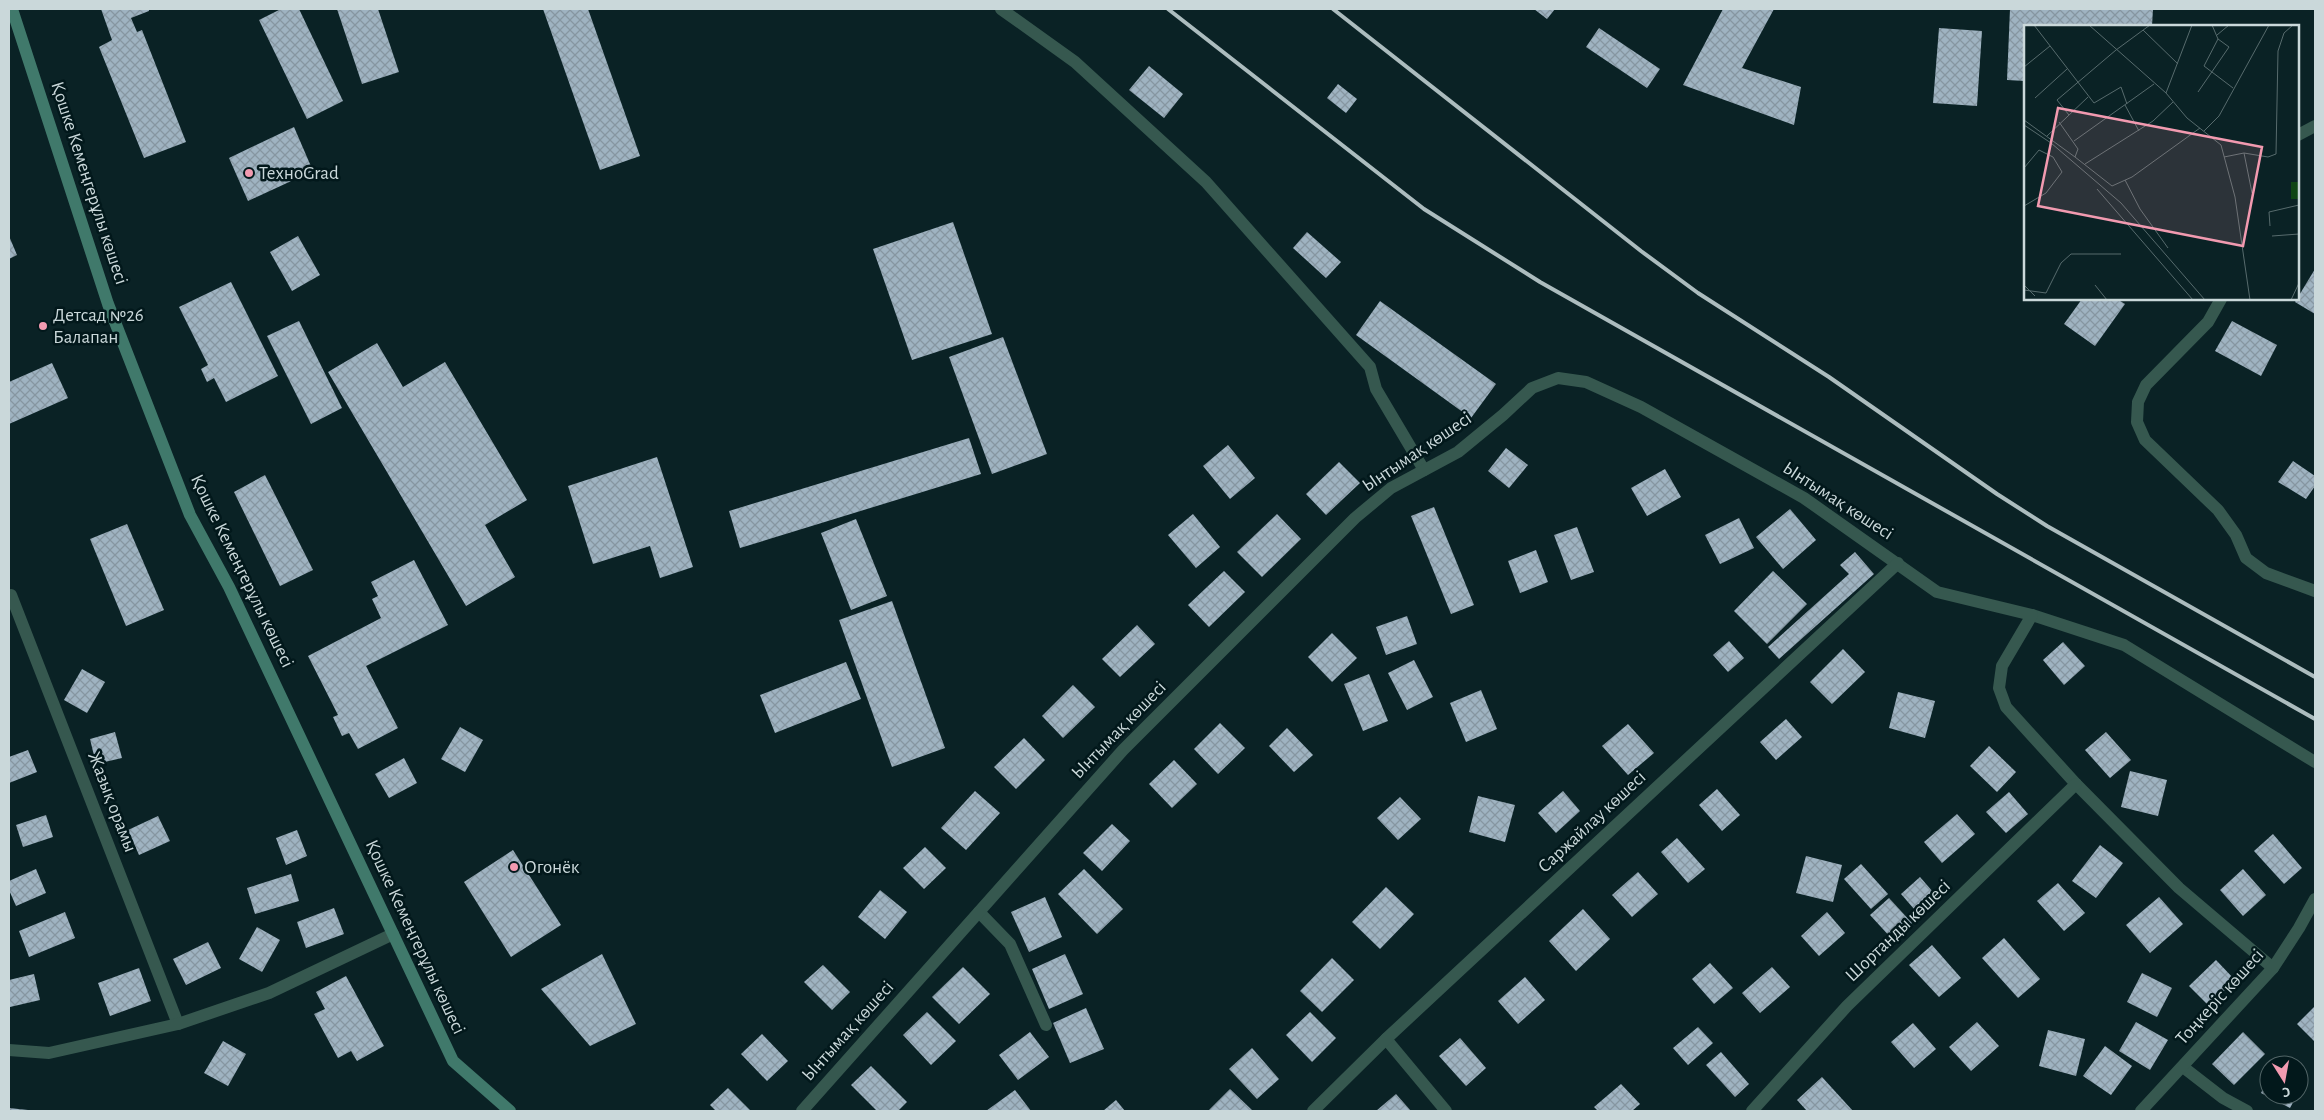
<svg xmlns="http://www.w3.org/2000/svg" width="2324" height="1120" viewBox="0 0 2324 1120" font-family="'Alegreya Sans',sans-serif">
	<defs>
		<pattern id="building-cross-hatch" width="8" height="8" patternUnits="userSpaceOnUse" patternTransform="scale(1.25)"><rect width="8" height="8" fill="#9fb3c1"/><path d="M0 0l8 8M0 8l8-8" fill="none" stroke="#8696a1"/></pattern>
	</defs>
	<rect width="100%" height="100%" fill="#0a2225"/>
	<g fill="url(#building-cross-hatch)">
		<polygon points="101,9 149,9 149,11 131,18 137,32 142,30 186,142 144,158 99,47 112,40"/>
		<polygon points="281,9 299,9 343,101 307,119 259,20"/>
		<polygon points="337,9 378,9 399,72 362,84"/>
		<polygon points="543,9 588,9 640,156 600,170"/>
		<polygon points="1534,9 1555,9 1547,19"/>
		<polygon points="1723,9 1774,9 1742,68 1801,87 1794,125 1683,85"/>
		<polygon points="2010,9 2153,9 2152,26 2025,26 2025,81 2007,80"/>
		<polygon points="1599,28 1660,69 1647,88 1586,47"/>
		<polygon points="1939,28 1982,31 1977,106 1933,103"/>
		<polygon points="1149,66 1183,94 1164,118 1129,90"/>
		<polygon points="1338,84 1357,99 1346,113 1327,98"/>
		<polygon points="294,127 313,171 248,201 229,158"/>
		<polygon points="953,222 992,334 912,360 873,249"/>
		<polygon points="1307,232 1341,262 1326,278 1293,248"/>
		<polygon points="9,236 17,255 9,259"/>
		<polygon points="298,236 320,275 292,291 270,252"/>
		<polygon points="2315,269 2315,314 2295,302"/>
		<polygon points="231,282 278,376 226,402 214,378 207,382 201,369 208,365 179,307"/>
		<polygon points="2082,299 2117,299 2125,304 2095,346 2064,324"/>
		<polygon points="1380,301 1496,384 1471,418 1356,335"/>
		<polygon points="299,321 342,408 311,424 267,336"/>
		<polygon points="2232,321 2277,345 2261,376 2215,351"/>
		<polygon points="1003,337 1047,454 992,474 949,357"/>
		<polygon points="377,343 403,387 445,362 527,500 485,525 515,577 466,606 328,372"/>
		<polygon points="52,363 68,398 9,424 9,382"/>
		<polygon points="969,438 981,474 740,548 729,511"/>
		<polygon points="1228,445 1255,478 1230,499 1203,466"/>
		<polygon points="1506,448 1528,465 1509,488 1488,471"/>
		<polygon points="657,457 693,567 660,578 650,546 593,564 568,486"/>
		<polygon points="2293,461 2315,476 2315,486 2306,499 2278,482"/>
		<polygon points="1339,462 1360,483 1326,515 1306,494"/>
		<polygon points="1665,469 1681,497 1647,516 1631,488"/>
		<polygon points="265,475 313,570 280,586 234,492"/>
		<polygon points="1434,507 1474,605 1451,614 1411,516"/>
		<polygon points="1790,509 1816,540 1783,569 1756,537"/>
		<polygon points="1193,514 1220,547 1196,568 1168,535"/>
		<polygon points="1277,514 1301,539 1262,577 1237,552"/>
		<polygon points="1739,518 1754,548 1720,564 1705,535"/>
		<polygon points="856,519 887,596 851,610 821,533"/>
		<polygon points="127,524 164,610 126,626 90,539"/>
		<polygon points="1577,527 1594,572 1571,580 1554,535"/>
		<polygon points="1536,550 1548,582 1520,593 1508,561"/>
		<polygon points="1855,552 1874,574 1779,659 1768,647 1849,574 1840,565"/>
		<polygon points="414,560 448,625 366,666 398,728 358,749 349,733 342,736 333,717 338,715 308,656 381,618 372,599 378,596 371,582"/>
		<polygon points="1224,571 1245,592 1209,627 1188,605"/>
		<polygon points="1773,571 1807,604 1767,644 1734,611"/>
		<polygon points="892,601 945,748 892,767 839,620"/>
		<polygon points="1407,616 1417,644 1386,655 1376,627"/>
		<polygon points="1137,625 1155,644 1120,677 1102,659"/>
		<polygon points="1332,633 1357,658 1332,682 1308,657"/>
		<polygon points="1729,641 1744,658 1728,672 1713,655"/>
		<polygon points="2063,642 2085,666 2064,685 2043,660"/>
		<polygon points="1843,649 1865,672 1832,704 1810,682"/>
		<polygon points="1414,660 1433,697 1407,710 1388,673"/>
		<polygon points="846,662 861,699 775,733 760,695"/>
		<polygon points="82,669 105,682 87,713 64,700"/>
		<polygon points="1369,674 1388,721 1363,731 1344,684"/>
		<polygon points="1073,685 1095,707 1063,738 1042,716"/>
		<polygon points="1481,690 1497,729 1466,742 1450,703"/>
		<polygon points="1898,692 1935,701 1925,738 1889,728"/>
		<polygon points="1786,719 1802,737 1776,760 1760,742"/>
		<polygon points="1220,723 1245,748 1218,774 1194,749"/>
		<polygon points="1628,724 1654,753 1628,775 1602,746"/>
		<polygon points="460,727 483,740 465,772 441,759"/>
		<polygon points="1287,728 1313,755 1294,772 1269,746"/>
		<polygon points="115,732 122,758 96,764 90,739"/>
		<polygon points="2106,732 2131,760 2110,778 2085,750"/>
		<polygon points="1024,738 1045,760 1016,789 994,767"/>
		<polygon points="1989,746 2016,772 1997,792 1970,766"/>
		<polygon points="28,750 37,772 9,783 9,757"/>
		<polygon points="404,758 417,783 389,798 375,774"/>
		<polygon points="1174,760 1197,784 1172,808 1149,784"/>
		<polygon points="2130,771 2167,780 2158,816 2121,807"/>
		<polygon points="1717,789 1740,815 1722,831 1699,805"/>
		<polygon points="975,791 1000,813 966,850 941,828"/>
		<polygon points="1563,791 1580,811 1556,833 1538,813"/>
		<polygon points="2009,792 2028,814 2006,833 1986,812"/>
		<polygon points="1478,796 1515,805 1505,842 1469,832"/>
		<polygon points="1400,797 1421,819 1398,840 1377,818"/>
		<polygon points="1957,814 1975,834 1942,863 1924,842"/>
		<polygon points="46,815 53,837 23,847 16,825"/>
		<polygon points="158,816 170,841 139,855 128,830"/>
		<polygon points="1112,824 1130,841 1102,871 1083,853"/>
		<polygon points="297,830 307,856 286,865 276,838"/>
		<polygon points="2273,834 2302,868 2284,884 2254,851"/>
		<polygon points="1677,838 1705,869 1688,883 1661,852"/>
		<polygon points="2100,845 2123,863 2096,898 2072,881"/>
		<polygon points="925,847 946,868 924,889 903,868"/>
		<polygon points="513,850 561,925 511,957 464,882"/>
		<polygon points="1806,856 1842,865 1833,902 1796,893"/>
		<polygon points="1861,864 1888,894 1871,909 1844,879"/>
		<polygon points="36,869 46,893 16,906 9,890 9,881"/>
		<polygon points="1084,869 1123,909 1097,934 1058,894"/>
		<polygon points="2243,869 2266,895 2243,916 2220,890"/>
		<polygon points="1638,872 1658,894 1632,917 1612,895"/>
		<polygon points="291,874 299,901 255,914 247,888"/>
		<polygon points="1920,877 1940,900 1921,917 1901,894"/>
		<polygon points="2058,883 2085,913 2064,931 2037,901"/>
		<polygon points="1386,887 1414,914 1380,949 1352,922"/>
		<polygon points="880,890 907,912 885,939 858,917"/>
		<polygon points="1045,897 1062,937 1029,952 1011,912"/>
		<polygon points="2159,897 2183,924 2150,953 2126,925"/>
		<polygon points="1889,898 1912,923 1893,940 1870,915"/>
		<polygon points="334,908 344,934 306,948 297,922"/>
		<polygon points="1583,909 1610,939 1576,971 1549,941"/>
		<polygon points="65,912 75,938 29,957 19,931"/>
		<polygon points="1827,912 1845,933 1819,956 1801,936"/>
		<polygon points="257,927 280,940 262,972 239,959"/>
		<polygon points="2004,938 2040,979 2018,998 1982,958"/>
		<polygon points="208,942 221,968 186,985 173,959"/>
		<polygon points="1932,945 1961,978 1939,997 1909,965"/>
		<polygon points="602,954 636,1024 590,1046 541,989"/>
		<polygon points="1065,954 1083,994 1049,1009 1032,969"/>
		<polygon points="1332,958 1354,980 1322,1012 1300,991"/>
		<polygon points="2216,960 2235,980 2209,1006 2189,986"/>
		<polygon points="1710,963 1733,988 1714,1004 1692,979"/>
		<polygon points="823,965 850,992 832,1010 804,982"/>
		<polygon points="963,967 990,994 959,1024 932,997"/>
		<polygon points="1772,967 1790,987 1760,1013 1742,993"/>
		<polygon points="139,968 151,1001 110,1016 98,983"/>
		<polygon points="2142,973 2172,988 2157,1017 2127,1002"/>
		<polygon points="34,974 40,1000 10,1007 9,980"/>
		<polygon points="346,976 384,1046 357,1061 351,1051 338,1058 314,1014 325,1009 316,992"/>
		<polygon points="1525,977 1545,1000 1518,1024 1498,1001"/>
		<polygon points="2315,1006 2315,1042 2297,1024"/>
		<polygon points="1086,1008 1104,1049 1070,1063 1053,1023"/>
		<polygon points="927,1012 956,1041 931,1065 903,1035"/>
		<polygon points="1310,1012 1336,1038 1312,1062 1286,1035"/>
		<polygon points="1977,1022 1999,1046 1971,1071 1949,1047"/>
		<polygon points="2136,1022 2168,1040 2150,1070 2119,1051"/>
		<polygon points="1913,1023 1936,1049 1914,1068 1891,1042"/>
		<polygon points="1698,1027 1713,1043 1688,1065 1673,1048"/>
		<polygon points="2048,1030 2085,1039 2076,1076 2039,1066"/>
		<polygon points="1030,1032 1049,1057 1018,1080 999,1055"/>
		<polygon points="2243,1032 2265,1054 2234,1085 2212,1064"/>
		<polygon points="762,1034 788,1061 767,1081 741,1054"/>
		<polygon points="1460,1038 1486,1068 1466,1086 1439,1056"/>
		<polygon points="223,1041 246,1054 228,1086 204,1073"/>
		<polygon points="2105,1046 2132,1066 2111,1095 2083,1076"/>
		<polygon points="1252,1048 1279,1079 1257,1099 1229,1069"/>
		<polygon points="1721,1052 1749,1084 1735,1097 1706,1065"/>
		<polygon points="871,1066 907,1102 898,1111 877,1111 851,1085"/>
		<polygon points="2299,1075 2305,1079 2299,1091"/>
		<polygon points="2269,1076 2269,1095 2297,1095 2290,1108 2261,1093"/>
		<polygon points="1822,1077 1853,1111 1807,1111 1797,1100"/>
		<polygon points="1621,1084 1640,1104 1632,1111 1598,1111 1594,1107"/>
		<polygon points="728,1088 751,1111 716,1111 710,1105"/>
		<polygon points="1230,1089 1253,1111 1208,1111"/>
		<polygon points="1015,1090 1031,1111 986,1111"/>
		<polygon points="1396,1094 1411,1111 1376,1111"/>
		<polygon points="1116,1100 1125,1111 1103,1111"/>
		<polygon points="9,1108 28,1110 28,1111 9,1111"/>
	</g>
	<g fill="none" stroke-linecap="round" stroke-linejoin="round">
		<g stroke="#36584f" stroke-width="12">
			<polyline points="1001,9 1075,62 1206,182 1370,367 1376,389 1424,470"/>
			<polyline points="2298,135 2315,126"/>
			<polyline points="2221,299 2208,322 2146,385 2138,402 2137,422 2145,440 2218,510 2236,535 2246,558 2266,573 2315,591"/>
			<polyline points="11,595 178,1024"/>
			<polyline points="2032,615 2124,645 2315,762"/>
			<polyline points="979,912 1010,944 1046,1025"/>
			<polyline points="1386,1039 1446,1111"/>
			<polyline points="9,1050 49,1053 178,1024 269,993 393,934"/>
			<polyline points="2183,1067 2223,1098 2247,1111"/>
			<polyline points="802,1111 1123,750 1355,518 1391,488 1458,452 1503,415 1532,388 1558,378 1586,382 1641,407 1804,498 1937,592 2032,615 2002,666 1999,688 2006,707 2076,784 2179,888 2273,968"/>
			<polyline points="1313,1111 1386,1039 1898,563"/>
			<polyline points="1752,1111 1847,1006 2076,784"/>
			<polyline points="2141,1111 2273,968 2299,928 2315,899"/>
		</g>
		<polyline stroke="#40796b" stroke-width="12" points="12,9 108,304 190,515 229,587 453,1061 510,1111"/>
		<g stroke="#acbcbe" stroke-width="4">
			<polyline points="1168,9 1424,209 1540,282 2315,719"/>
			<polyline points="1333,9 1641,251 1698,293 1829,377 1997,494 2047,526 2315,677"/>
		</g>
	</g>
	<g fill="#f29ab0" stroke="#02181b" stroke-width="2">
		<circle cx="249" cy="173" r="5"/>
		<circle cx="43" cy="326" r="5"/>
		<circle cx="514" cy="867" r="5"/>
	</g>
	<g text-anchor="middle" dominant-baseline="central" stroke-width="5" stroke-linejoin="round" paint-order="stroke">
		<g font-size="19" fill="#cad8da" stroke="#02181b" text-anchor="start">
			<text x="259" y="173">ТехноGrad</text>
			<text x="53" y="315">Детсад №26<tspan x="53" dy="22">Балапан</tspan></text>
			<text x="524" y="867">Огонёк</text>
		</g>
		<g font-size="19" fill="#cad8da" stroke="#02181b">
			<text transform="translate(89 183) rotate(72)">Қошке Кемеңгерұлы көшесі</text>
			<text transform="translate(1417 452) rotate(-34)">Ынтымақ көшесі</text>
			<text transform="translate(1838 501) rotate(33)">Ынтымақ көшесі</text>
			<text transform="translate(242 571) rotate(64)">Қошке Кемеңгерұлы көшесі</text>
			<text transform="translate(1119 730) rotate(-46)">Ынтымақ көшесі</text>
			<text transform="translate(112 802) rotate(69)">Жазық орамы</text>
			<text transform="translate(1592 822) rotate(-43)">Саржайлау көшесі</text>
			<text transform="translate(1898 931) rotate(-44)">Шортанды көшесі</text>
			<text transform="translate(415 937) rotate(65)">Қошке Кемеңгерұлы көшесі</text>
			<text transform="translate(2220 997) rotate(-48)">Тоңкерiс көшесі</text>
			<text transform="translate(848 1031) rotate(-48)">Ынтымақ көшесі</text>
		</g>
	</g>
	<g transform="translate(2024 25)">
		<rect width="275" height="275" fill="#0a2225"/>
		<path d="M267 157H275V174H267Z" fill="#0f4515"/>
		<path fill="none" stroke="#576b6d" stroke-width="1" d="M10 0 70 78 97 62 103 79M65 0 142 68 163 93 197 120 211 172 226 275M119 5 154 39M193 10 205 0M194 14 180 41 209 63M0 42 26 21M174 67 205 22 194 14 188 0M142 68 168 0M11 73 43 44M101 80 115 106M45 90 33 75 92 25 126 0M0 95 51 132M35 97 54 124 51 132 88 161 108 152 176 103M0 100 27 118 97 178 181 275M180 106 195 91 245 0M23 111 64 72M50 116 130 59M220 128 228 168M200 132 220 128 244 132 252 129 254 26 260 8 269 0M61 139 129 96 149 77M0 143 15 125 29 132 38 147 22 168 0 181M101 155 116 184 144 223M73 164 169 275M246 201 245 187 275 180M248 211 275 209M0 260 11 271M71 260 83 275M0 265 22 268 37 238 47 229H97M267 275 275 258"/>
		<path fill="#f29ab0" fill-opacity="0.15" stroke="#f29ab0" stroke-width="2.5" d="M34 83 238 122 219 221 14 181Z"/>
		<rect width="275" height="275" fill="none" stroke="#cad8da" stroke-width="2.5"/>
	</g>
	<rect width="2324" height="1120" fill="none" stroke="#cad8da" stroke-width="20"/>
	<g transform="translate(2284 1080) rotate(169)"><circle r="24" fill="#02181b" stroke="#526567"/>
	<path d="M0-4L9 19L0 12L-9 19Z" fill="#f29ab0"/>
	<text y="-8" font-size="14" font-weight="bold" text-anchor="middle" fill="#cad8da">С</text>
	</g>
</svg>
